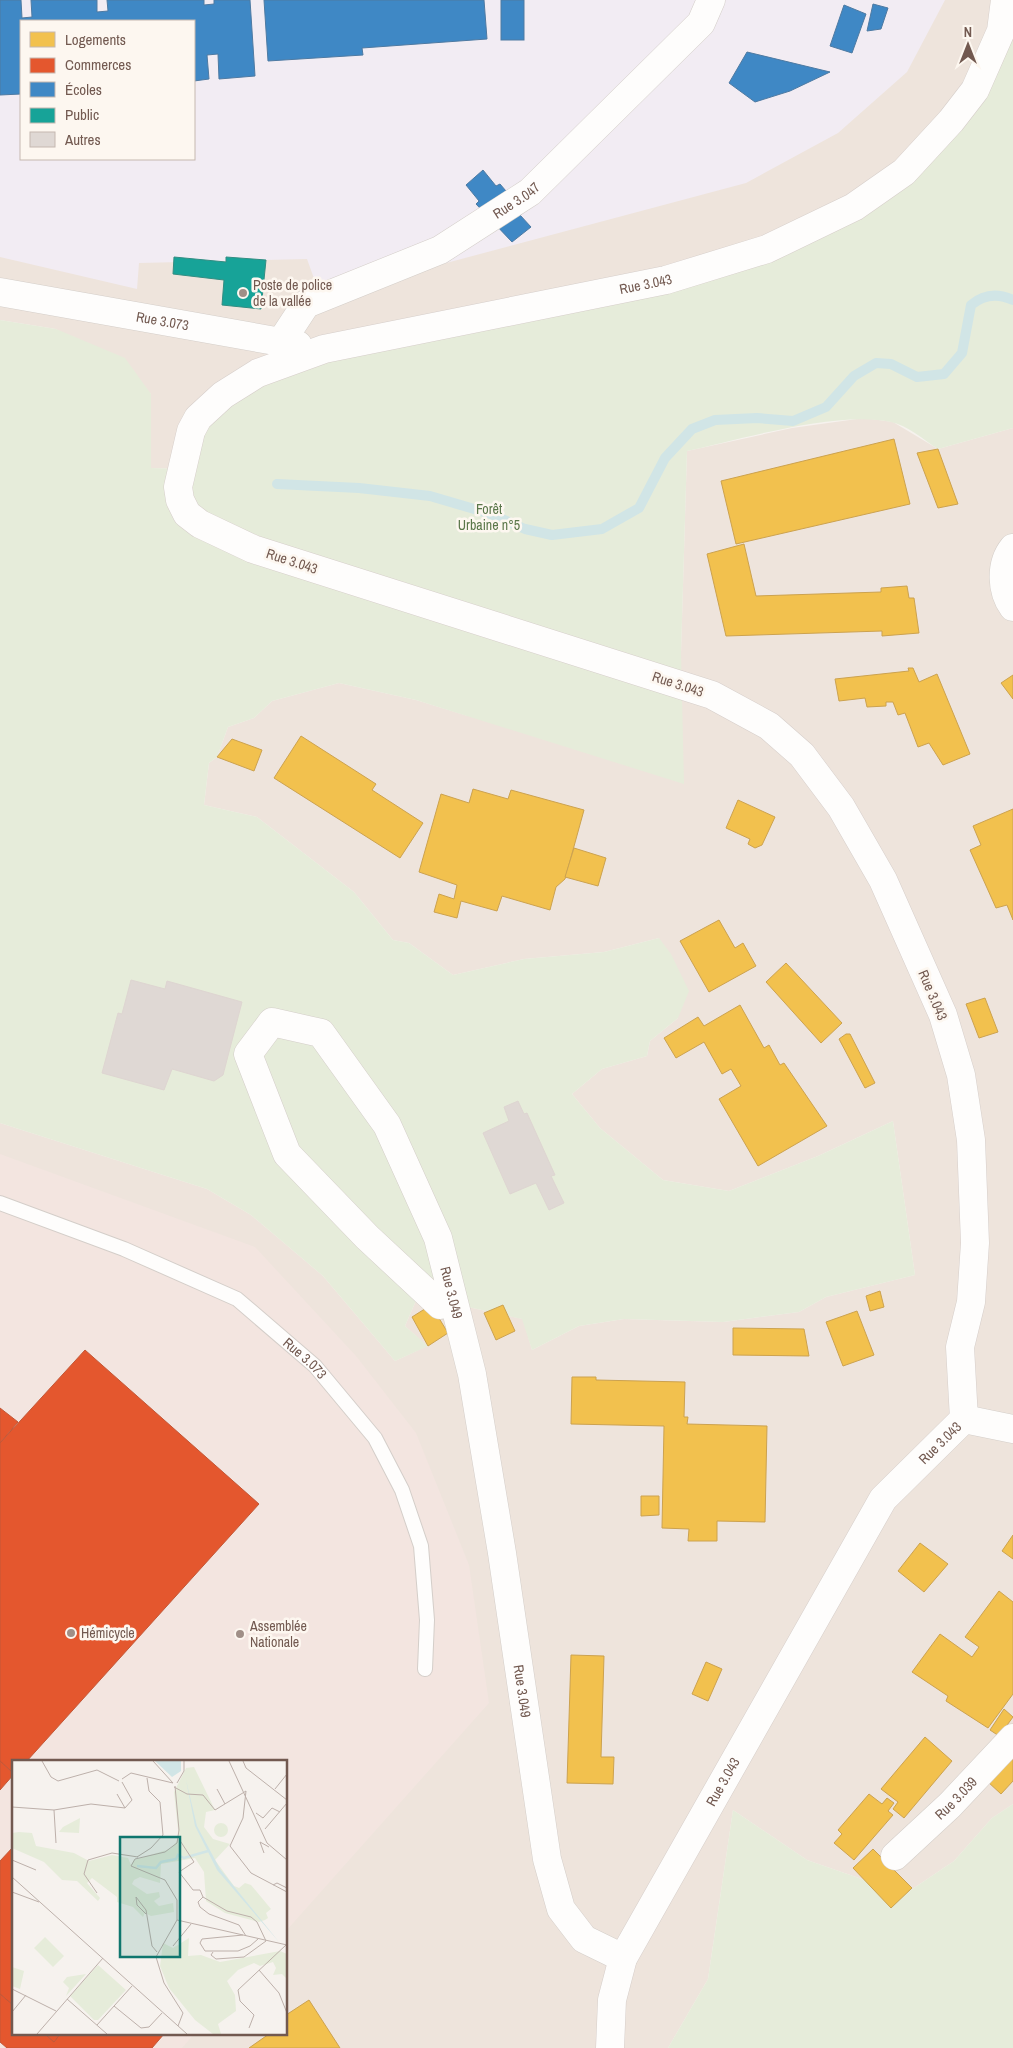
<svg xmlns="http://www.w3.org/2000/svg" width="1013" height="2048" viewBox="0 0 1013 2048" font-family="'Archivo Narrow',sans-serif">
	<rect width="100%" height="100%" fill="#f6f2ee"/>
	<g fill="#eee4dc" fill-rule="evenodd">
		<path d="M0 0H1003L972 89 852 206 184 469 151 468V394L56 329 0 320ZM21 21H194V159H21Z"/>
		<path d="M864 418 893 422 938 449 1013 428V1804L992 1818 954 1861 905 1894 807 1860 733 1810 708 1979 668 2048H0V1123L207 1189 251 1215 323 1276 395 1361 427 1346 405 1326 418 1296 523 1319 532 1350 579 1326 624 1319 723 1322 799 1312 826 1297 915 1275 893 1121 818 1156 729 1191 663 1180 600 1128 572 1094 602 1069 647 1056 650 1041 678 1018 659 938 604 952 524 959 453 975 409 943 393 940 354 892 257 817 204 805 209 763 217 757 228 727 254 718 272 701 339 683 416 700 468 716 681 653 687 451 792 428ZM14 1762H286V2034H14Z"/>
	</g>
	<polygon fill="#f3e5e0" points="0,1154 255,1247 356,1356 416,1433 469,1565 489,1703 286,1931 286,1762 14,1762 14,2034 194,2034 182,2048 0,2048"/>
	<path fill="#f2ecf3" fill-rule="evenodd" d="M0 0H945L907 72 838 133 746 183 435 266 316 284 307 259 139 263 137 289 0 257ZM21 21H194V159H21Z"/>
	<g fill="#e6ecda">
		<path d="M1013 0V428L938 449C924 440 907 425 891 422 838 410 742 439 687 451L681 653 684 784 416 700 339 683 272 701 254 718 228 727 217 757 209 763 204 805 257 817 354 892 393 940 409 943 453 975 524 959 604 952 659 938 671 954 689 991 678 1018 650 1041 647 1056 602 1069 572 1094 600 1128 663 1180 729 1191 818 1156 893 1121 915 1275 826 1297 799 1312 723 1322 624 1319 579 1326 532 1350 522 1319 418 1296 405 1326 428 1346 395 1361 323 1276 251 1215 207 1189 0 1123V320L56 329 125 358 151 394V468L184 469 188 449 236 390 324 349 664 279 852 206 949 121Z"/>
		<polygon points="1013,1804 1013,2048 668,2048 708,1979 733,1810 807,1860 905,1894 954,1861 992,1818"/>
	</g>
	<g fill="#f2c14e" stroke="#cca24f">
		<polygon points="894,439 910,504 736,544 721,481"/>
		<polygon points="938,449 958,504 938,508 917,453"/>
		<polygon points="744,544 756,596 881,592 881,588 907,586 909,598 914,598 919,633 882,636 882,631 726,636 707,554"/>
		<polygon points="908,668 913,668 919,682 937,674 970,754 943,765 929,743 918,747 905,713 898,715 893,702 886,702 886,706 867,707 865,698 839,701 835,679 909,671"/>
		<polygon points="1013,675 1013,699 1001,683"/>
		<polygon points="301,736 376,784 372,790 423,823 400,858 274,778"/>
		<polygon points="232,739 262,750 254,771 217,757"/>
		<polygon points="473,789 508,799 511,790 584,810 565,879 556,887 550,910 502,896 497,911 461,901 457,918 434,912 439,894 454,899 457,885 419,872 441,794 469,803"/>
		<polygon points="738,800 775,817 762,845 755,848 748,844 750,839 726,828"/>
		<polygon points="1013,809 1013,920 1007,905 996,908 970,850 981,845 973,826"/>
		<polygon points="574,848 606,858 598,886 565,877"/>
		<polygon points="719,920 735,948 743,943 756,966 709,992 680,941"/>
		<polygon points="786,963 842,1023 821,1043 766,982"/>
		<polygon points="985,998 998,1032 979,1038 966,1004"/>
		<polygon points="740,1005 764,1048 769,1045 780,1065 784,1063 827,1126 758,1166 719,1099 741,1086 731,1069 722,1074 704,1042 676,1058 664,1038 698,1017 704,1026"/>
		<polygon points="846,1034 850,1034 875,1083 865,1088 839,1039"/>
		<polygon points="880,1291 884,1307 870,1311 866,1296"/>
		<polygon points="431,1305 448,1333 428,1346 412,1317"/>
		<polygon points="503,1305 515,1331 496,1340 484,1313"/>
		<polygon points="857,1311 874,1355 843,1366 826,1322"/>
		<polygon points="733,1328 804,1329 809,1356 733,1355"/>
		<polygon points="572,1377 596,1377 596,1380 685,1382 684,1417 688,1417 687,1424 767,1426 765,1522 717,1521 717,1541 688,1541 689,1529 662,1528 664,1426 571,1424"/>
		<polygon points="641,1496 659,1496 659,1515 641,1516"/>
		<polygon points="1013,1535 1013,1559 1002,1551"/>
		<polygon points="920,1543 948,1564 924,1592 898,1571"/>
		<polygon points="999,1591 1013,1602 1013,1694 988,1728 946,1701 948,1696 912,1672 940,1634 972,1657 979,1647 965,1637"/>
		<polygon points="571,1655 604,1656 601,1757 614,1757 613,1784 567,1783"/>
		<polygon points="706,1662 722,1669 708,1701 692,1694"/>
		<polygon points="1004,1709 1013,1717 999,1736 990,1730"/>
		<polygon points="925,1737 952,1761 904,1818 893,1809 898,1802 881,1789"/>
		<polygon points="1013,1753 1013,1781 1001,1794 987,1781"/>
		<polygon points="869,1794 882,1804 887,1798 894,1803 888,1811 893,1815 854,1860 834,1843 842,1834 838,1830"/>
		<polygon points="873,1849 912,1888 891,1908 853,1868"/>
		<polygon points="309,2000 340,2048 249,2048 269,2034 286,2034 286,2015"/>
	</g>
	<g fill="#e4572e" stroke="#c25838">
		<polygon points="85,1350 259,1504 26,1762 14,1762 14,1774 0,1761 0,1443"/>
		<polygon points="0,1408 18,1422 0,1443"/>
		<polygon points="0,1761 14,1774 0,1790"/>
		<polygon points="14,1846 14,2006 0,1994 0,1861"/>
		<polygon points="0,1994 14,2006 14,2034 45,2034 54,2042 60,2034 164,2034 152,2048 7,2048 0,2042"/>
		<polygon points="45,2034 60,2034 54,2042"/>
	</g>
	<g fill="#3f88c5" stroke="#4e7aa2">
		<polygon points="0,0 21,0 22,18 32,17 31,0 97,0 97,12 108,11 107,0 204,0 204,5 214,4 214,0 250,0 255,76 219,79 218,54 207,55 209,79 194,81 194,21 21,21 21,94 0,95"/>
		<polygon points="264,0 484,0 487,39 362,48 363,55 268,61"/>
		<rect x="501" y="0" width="23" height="40"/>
		<polygon points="873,4 888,8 881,29 867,31"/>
		<polygon points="844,5 866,14 852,53 830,46"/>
		<polygon points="747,52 830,72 790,91 755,102 729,83"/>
		<polygon points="483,170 496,186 500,184 524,212 520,215 531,227 512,242 476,204 479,201 466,185"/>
	</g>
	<polygon fill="#17a398" stroke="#328d82" points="174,257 226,262 226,257 266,260 261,309 222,305 224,280 173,274"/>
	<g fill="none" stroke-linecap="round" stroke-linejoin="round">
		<path stroke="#d1e5e6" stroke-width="10" d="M277 484 359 488 430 496 488 513 525 529 552 535 602 529 639 508 665 458 692 429 715 420 757 418 793 421 826 407 854 376 876 363 891 364 917 377 944 374 962 353 971 305C984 294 998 293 1013 300"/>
	</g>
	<g fill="#dfd8d4" stroke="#ded5d1">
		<polygon points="131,980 165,989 167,981 242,1002 223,1075 214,1081 172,1069 164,1090 102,1073 118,1013 122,1014"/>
		<polygon points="518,1101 524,1114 527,1113 555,1175 551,1176 564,1203 549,1210 536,1183 510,1194 483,1133 509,1121 504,1107"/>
	</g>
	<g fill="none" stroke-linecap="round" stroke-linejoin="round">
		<defs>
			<g id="lane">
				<path id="s1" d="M0 1203 124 1249 237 1299 315 1366 375 1438 402 1490 421 1546 427 1620 425 1669"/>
			</g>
			<g id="street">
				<path id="s2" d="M0 292 298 345"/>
				<path id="s3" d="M281 342 306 304 440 250 530 192 701 23 711 0"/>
				<path d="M1013 548C1000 564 1001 591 1013 607"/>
				<path id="s4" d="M440 1305 367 1237 287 1154 248 1054 272 1022 321 1033 387 1125 438 1238 472 1374 502 1553 547 1859 561 1909 584 1939 623 1958"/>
				<polyline points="964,1419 1013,1429"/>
				<path id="s5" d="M895 1856 950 1805 1013 1738"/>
			</g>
			<g id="secondary">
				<path id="s6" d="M610 2048 612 2000 623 1958 883 1499 964 1419 960 1347 971 1302 975 1243 971 1140 961 1075 943 1015 883 880 841 807 802 755 769 726 712 695 253 549 200 524 187 514 180 500 178 487 191 431 198 418 223 395 258 373 324 349 666 280 767 249 854 207 904 172 951 121 975 90 1001 31 1005 0"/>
			</g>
		</defs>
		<use href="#lane" stroke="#d4cec9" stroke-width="16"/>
		<use href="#street" stroke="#d4cec9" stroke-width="29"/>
		<use href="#secondary" stroke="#d6ceca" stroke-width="29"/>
		<use href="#lane" stroke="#fefdfc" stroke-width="14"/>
		<use href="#street" stroke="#fefdfc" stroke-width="28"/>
		<use href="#secondary" stroke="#fefdfc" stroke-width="28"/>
	</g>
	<g fill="#a08f87" stroke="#fdf7f0" stroke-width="2">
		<circle cx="243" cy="293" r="5"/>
		<circle cx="71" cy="1633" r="5"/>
		<circle cx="240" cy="1634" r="5"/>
	</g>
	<g text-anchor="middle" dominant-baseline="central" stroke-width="5" stroke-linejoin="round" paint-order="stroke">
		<g font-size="14" fill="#725950" stroke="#fdf7f0">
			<text stroke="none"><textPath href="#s3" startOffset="281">Rue 3.047</textPath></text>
			<text stroke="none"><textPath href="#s6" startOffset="2679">Rue 3.043</textPath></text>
			<text stroke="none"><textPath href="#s2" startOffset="165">Rue 3.073</textPath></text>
			<text transform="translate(292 561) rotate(18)">Rue 3.043</text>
			<text transform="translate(678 684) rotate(18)">Rue 3.043</text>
			<text transform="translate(933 995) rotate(67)">Rue 3.043</text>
			<text stroke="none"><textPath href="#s4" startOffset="706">Rue 3.049</textPath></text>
			<text stroke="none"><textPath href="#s1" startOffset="346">Rue 3.073</textPath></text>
			<text stroke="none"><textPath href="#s6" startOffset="699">Rue 3.043</textPath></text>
			<text stroke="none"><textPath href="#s4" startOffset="1111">Rue 3.049</textPath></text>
			<text stroke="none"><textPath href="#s6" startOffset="294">Rue 3.043</textPath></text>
			<text stroke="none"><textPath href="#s5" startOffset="84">Rue 3.039</textPath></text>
		</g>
		<g font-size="14" fill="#725950" stroke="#fdf7f0" text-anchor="start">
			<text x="253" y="285">Poste de police<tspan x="253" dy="16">de la vallée</tspan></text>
			<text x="250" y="1626">Assemblée<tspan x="250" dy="16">Nationale</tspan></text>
			<text x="81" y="1633">Hémicycle</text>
		</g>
		<g font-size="14" fill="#5b774a" stroke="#fdf7f0">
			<text x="489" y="509">Forêt<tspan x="489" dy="16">Urbaine n°5</tspan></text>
		</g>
	</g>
	<g transform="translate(12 1760)">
		<rect width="275" height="275" fill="#f6f2ee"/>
		<path d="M182 7 203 50 194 52 192 67 201 79 218 84 203 100 222 126 227 128 233 123 239 125 259 149 254 153 256 158 253 160 247 162 213 153 194 141 192 112 183 98 149 104 148 123 128 117 122 120 120 124 135 134 147 132 148 137 142 141 147 146 161 143 162 152 139 156 133 153 131 157 121 147 105 142V137L80 118 75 123 88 138 86 141 65 121 50 120 32 102 0 88V73L7 72 20 73 24 86 62 93 77 101 100 95 116 98 119 105 122 100 158 89 167 79 162 32 174 8ZM68 58 67 73 47 72 51 67ZM202 70a7 7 0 1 1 14 0a7 7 0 1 1-14 0ZM33 177 52 196 41 207 22 188ZM177 178 176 196 189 195 208 202 268 191 275 194V219L270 214 261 215 264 208 261 202 248 206 242 203 226 210 215 221 223 235 224 251 206 264 209 274H201L183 260 157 228 148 206 151 183 161 188ZM86 205 114 230 86 260H82L58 236ZM0 207 12 211 8 229 0 226ZM74 214 54 236 57 228 51 222 55 217Z" fill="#e6ecda"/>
		<path d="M143 1H169V11L160 17ZM174 20 185 66 208 109 267 182 205 110 183 66Z" fill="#d1e5e6"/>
		<path fill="none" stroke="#d1e5e6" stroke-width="2.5" d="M125 106 144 108 149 102 164 99 166 95 172 98 196 91"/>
		<path fill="none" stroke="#bdb0aa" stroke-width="1" d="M30 1 39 17 46 21 85 10 107 21M141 1 161 23M217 1 255 83 275 100M231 1 234 8 275 40M110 19 119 13 161 23M165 23 172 11V1M163 26 167 70 165 83 153 92 123 99 119 106 153 120 165 140V160L144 197 152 223 171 253 166 266M162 27 175 34 191 35 203 50 234 31M205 29 213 44M263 29 275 14M234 31 231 58 218 86 239 113 275 132M105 34 113 48M0 47 42 50 79 44 113 48 120 40 110 22M42 50 44 83M244 53 251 58 260 48 268 52M253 69 275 43M167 79 182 102 167 112 181 130H188L191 137 186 142 188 147 197 154 227 165 234 176M252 93 248 82 257 87M125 97 139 88 151 75 148 42 137 31 135 18M0 100 24 110M0 117 175 274M261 125 265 123 275 128M0 132 27 142M85 133 72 114 76 100 100 93 126 97M191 137 215 151 239 157 245 162 254 181 232 197 204 199 199 195 201 192M134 154 125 145 124 137 134 150 140 186 145 192M165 160 275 185M231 175 190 179 188 183 193 191H226L238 186 246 179M161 186 179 164M247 210 267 233 275 253M0 229 44 251M55 239 95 274M102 246 129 268 137 267 150 253M0 252 14 235M85 265 120 226M237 268 242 255 228 241 226 230 274 185M25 274 91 198"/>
		<path fill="#0f766e" fill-opacity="0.15" stroke="#0f766e" stroke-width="2.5" d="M108 77H168V197H108Z"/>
		<rect width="275" height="275" fill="none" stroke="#725950" stroke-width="2.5"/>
	</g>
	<rect x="20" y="20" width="175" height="140" fill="#fdf7f0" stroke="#c5b8b0"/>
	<rect x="30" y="32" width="25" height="15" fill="#f2c14e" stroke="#c5b8b0"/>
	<text x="65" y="45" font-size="15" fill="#725950">Logements</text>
	<rect x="30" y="58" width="25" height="15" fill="#e4572e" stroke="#c5b8b0"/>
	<text x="65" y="70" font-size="15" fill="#725950">Commerces</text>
	<rect x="30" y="82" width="25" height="15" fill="#3f88c5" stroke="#c5b8b0"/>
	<text x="65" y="95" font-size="15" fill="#725950">Écoles</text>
	<rect x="30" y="108" width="25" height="15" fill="#17a398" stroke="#c5b8b0"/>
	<text x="65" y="120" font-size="15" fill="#725950">Public</text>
	<rect x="30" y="132" width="25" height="15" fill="#dfd8d4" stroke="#c5b8b0"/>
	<text x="65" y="145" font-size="15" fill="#725950">Autres</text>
	<g transform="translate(968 45)" stroke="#fdf7f0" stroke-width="4" paint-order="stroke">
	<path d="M0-4L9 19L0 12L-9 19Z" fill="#725950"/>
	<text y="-8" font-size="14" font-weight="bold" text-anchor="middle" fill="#725950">N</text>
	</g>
</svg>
